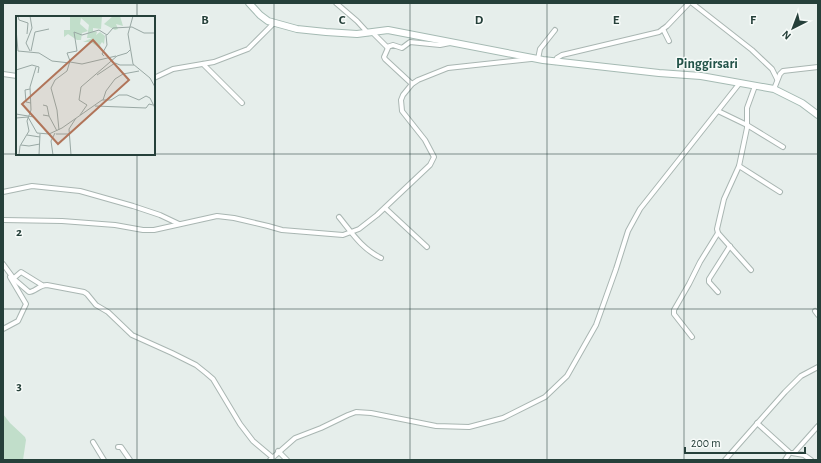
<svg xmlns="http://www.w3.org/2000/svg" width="821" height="463" viewBox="0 0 821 463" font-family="'Alegreya Sans',sans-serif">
	<rect width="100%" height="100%" fill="#e6eeeb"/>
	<polygon fill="#c1deca" points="3,414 10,423 25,437 26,440 23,460 3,460"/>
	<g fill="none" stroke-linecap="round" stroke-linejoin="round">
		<defs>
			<g id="street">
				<polyline points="336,3 357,21 368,33"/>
				<polyline points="692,3 752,50 772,69 777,79"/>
				<polyline points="663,29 669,41"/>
				<polyline points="372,32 388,48 384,57 385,59 412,84"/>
				<polyline points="387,47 393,45 402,48 410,42 440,45 450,43"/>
				<polyline points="538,59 540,49 555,30"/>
				<polyline points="555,62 557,58 562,55 659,32 667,26 689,3"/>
				<polyline points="203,64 242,103"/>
				<polyline points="3,74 17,76"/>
				<polyline points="154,78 173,69 214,62 248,49 274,23"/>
				<polyline points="774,89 780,74 783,71 818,67"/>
				<polyline points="718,111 747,125 783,147"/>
				<polyline points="739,166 780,192"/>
				<polyline points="3,192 32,186 80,191 133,206 160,215 179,224"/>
				<polyline points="385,208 427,247"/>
				<path d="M339 217C352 233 362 249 381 258"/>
				<polyline points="3,220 62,221 115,225 143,230 154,230 217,216 234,218 268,226 282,230 343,235 359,229 377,215 430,165 434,157 425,140 402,111 401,100 403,95 412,84 418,80 448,68 531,59"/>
				<path d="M3 264 14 279 29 292C35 292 39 285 47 285L84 292 87 294 96 305 108 312 132 335 172 353 196 365 206 373 213 379 240 424 253 441 272 457"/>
				<polyline points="751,270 718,233 717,229 724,199 739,166 747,128 747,108 755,86"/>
				<polyline points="14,278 21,272 42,285"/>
				<polyline points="718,292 709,282 709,279 730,246"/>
				<polyline points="815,311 818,315"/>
				<polyline points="3,329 18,321 26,304 10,277"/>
				<polyline points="692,337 674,314 674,310 689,284 700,262 718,233"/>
				<polyline points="757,423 789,452 789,454 785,460"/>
				<polyline points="93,442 104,460"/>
				<polyline points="118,447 121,447 130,460"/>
				<polyline points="278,451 287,460"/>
				<polyline points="792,453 804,455 811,460"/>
				<polyline points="794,453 818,426"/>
				<polyline points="270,460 295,438 321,428 348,415 356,412 371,413 436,426 469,427 503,418 545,397 567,376 596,325 616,269 628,231 640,209 739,84"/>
				<polyline points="725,460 785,392 801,376 818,367"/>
			</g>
			<polyline id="secondary" points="249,3 260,15 268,21 297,29 326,32 357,34 388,30 543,60 659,73 701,76 774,89 802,103 818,115"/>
		</defs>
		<use href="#street" stroke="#a9b6b2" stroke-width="6"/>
		<use href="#secondary" stroke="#a5bab3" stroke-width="8"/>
		<use href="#street" stroke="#fff" stroke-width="4"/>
		<use href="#secondary" stroke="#fff" stroke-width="6"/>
	</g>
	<path fill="none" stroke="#26403a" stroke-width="1" stroke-opacity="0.55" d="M137 3V17M274 3V460M410 3V460M547 3V460M684 3V460M3 154H818M137 154V460M3 309H818"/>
	<g text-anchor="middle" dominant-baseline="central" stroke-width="3" stroke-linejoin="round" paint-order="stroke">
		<g font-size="14" font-weight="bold" fill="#225248" stroke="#f7fbf9">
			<text x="707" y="64">Pinggirsari</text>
		</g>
	</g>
	<g transform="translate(16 16)">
		<rect width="139" height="139" fill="#e6eeeb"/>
		<path d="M54 0H86L85 13 77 12V15L81 16 80 19 84 16 89 20 88 28 86 26 84 29 85 33 75 26H67L76 22H71L73 9 65 2 64 8 72 15 66 17 65 24H61L52 18 48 21V14H54ZM97 0H104L107 10 100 8 102 13 99 14 88 8Z" fill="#c1deca"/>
		<path fill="none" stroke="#99a8a4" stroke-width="1" d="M2 0 3 4 12 7 11 18M117 0 112 18 117 48 134 62 139 71M0 13 2 35 23 37 36 45 54 47M14 35 10 27 16 12 14 0M15 35 19 16 33 13M88 40 86 38 91 29 90 19M54 46 66 48 100 40M0 54 16 49 23 51 22 57M81 59 99 47 104 49H118M14 73 9 74 10 86 15 87M87 84 90 75 99 63 107 58 123 55M27 89 31 90 33 100M79 90 130 92 133 88 137 89M0 98 18 101M27 99 33 100 41 115M64 99 71 89 63 84 65 71 101 40 111 37 114 34M0 102 12 101 21 117 33 118 46 112 86 84H95L103 79H111L123 84 130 80 134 82 139 92M43 114 41 94 35 72 39 64 51 55 54 45 51 37 61 35 58 16 66 19 83 14 91 19 97 12 116 11 128 17H139M40 118H53M11 119 24 121M5 129 13 130 24 128M3 139 4 130 13 115 11 105 15 94 14 71 20 51M23 139 24 118M37 139 35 125 39 117M55 139 53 113 60 102"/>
		<path fill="#b1755a" fill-opacity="0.15" stroke="#b1755a" stroke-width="2" d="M77 24 113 64 42 128 6 88Z"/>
		<rect width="139" height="139" fill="none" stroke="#26403a" stroke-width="2"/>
	</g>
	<g font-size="13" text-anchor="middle" font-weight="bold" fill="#26403a" stroke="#f7fbf9" stroke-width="3" stroke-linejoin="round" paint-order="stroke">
		<text x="205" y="24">B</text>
		<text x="342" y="24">C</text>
		<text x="479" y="24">D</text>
		<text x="616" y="24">E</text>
		<text x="753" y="24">F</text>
		<text x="19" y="236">2</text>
		<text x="19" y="390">3</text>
	</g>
	<rect width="821" height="463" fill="none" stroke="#26403a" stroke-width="8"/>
	<g transform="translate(793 28) rotate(222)" stroke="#f7fbf9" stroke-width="3" paint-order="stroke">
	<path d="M0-3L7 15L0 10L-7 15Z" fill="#26403a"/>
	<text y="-6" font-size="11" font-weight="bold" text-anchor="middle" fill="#26403a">N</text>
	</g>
	<path d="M685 447v6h120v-6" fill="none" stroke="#26403a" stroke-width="2"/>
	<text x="691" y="447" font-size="12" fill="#26403a" stroke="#f7fbf9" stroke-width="3" paint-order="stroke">200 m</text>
</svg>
